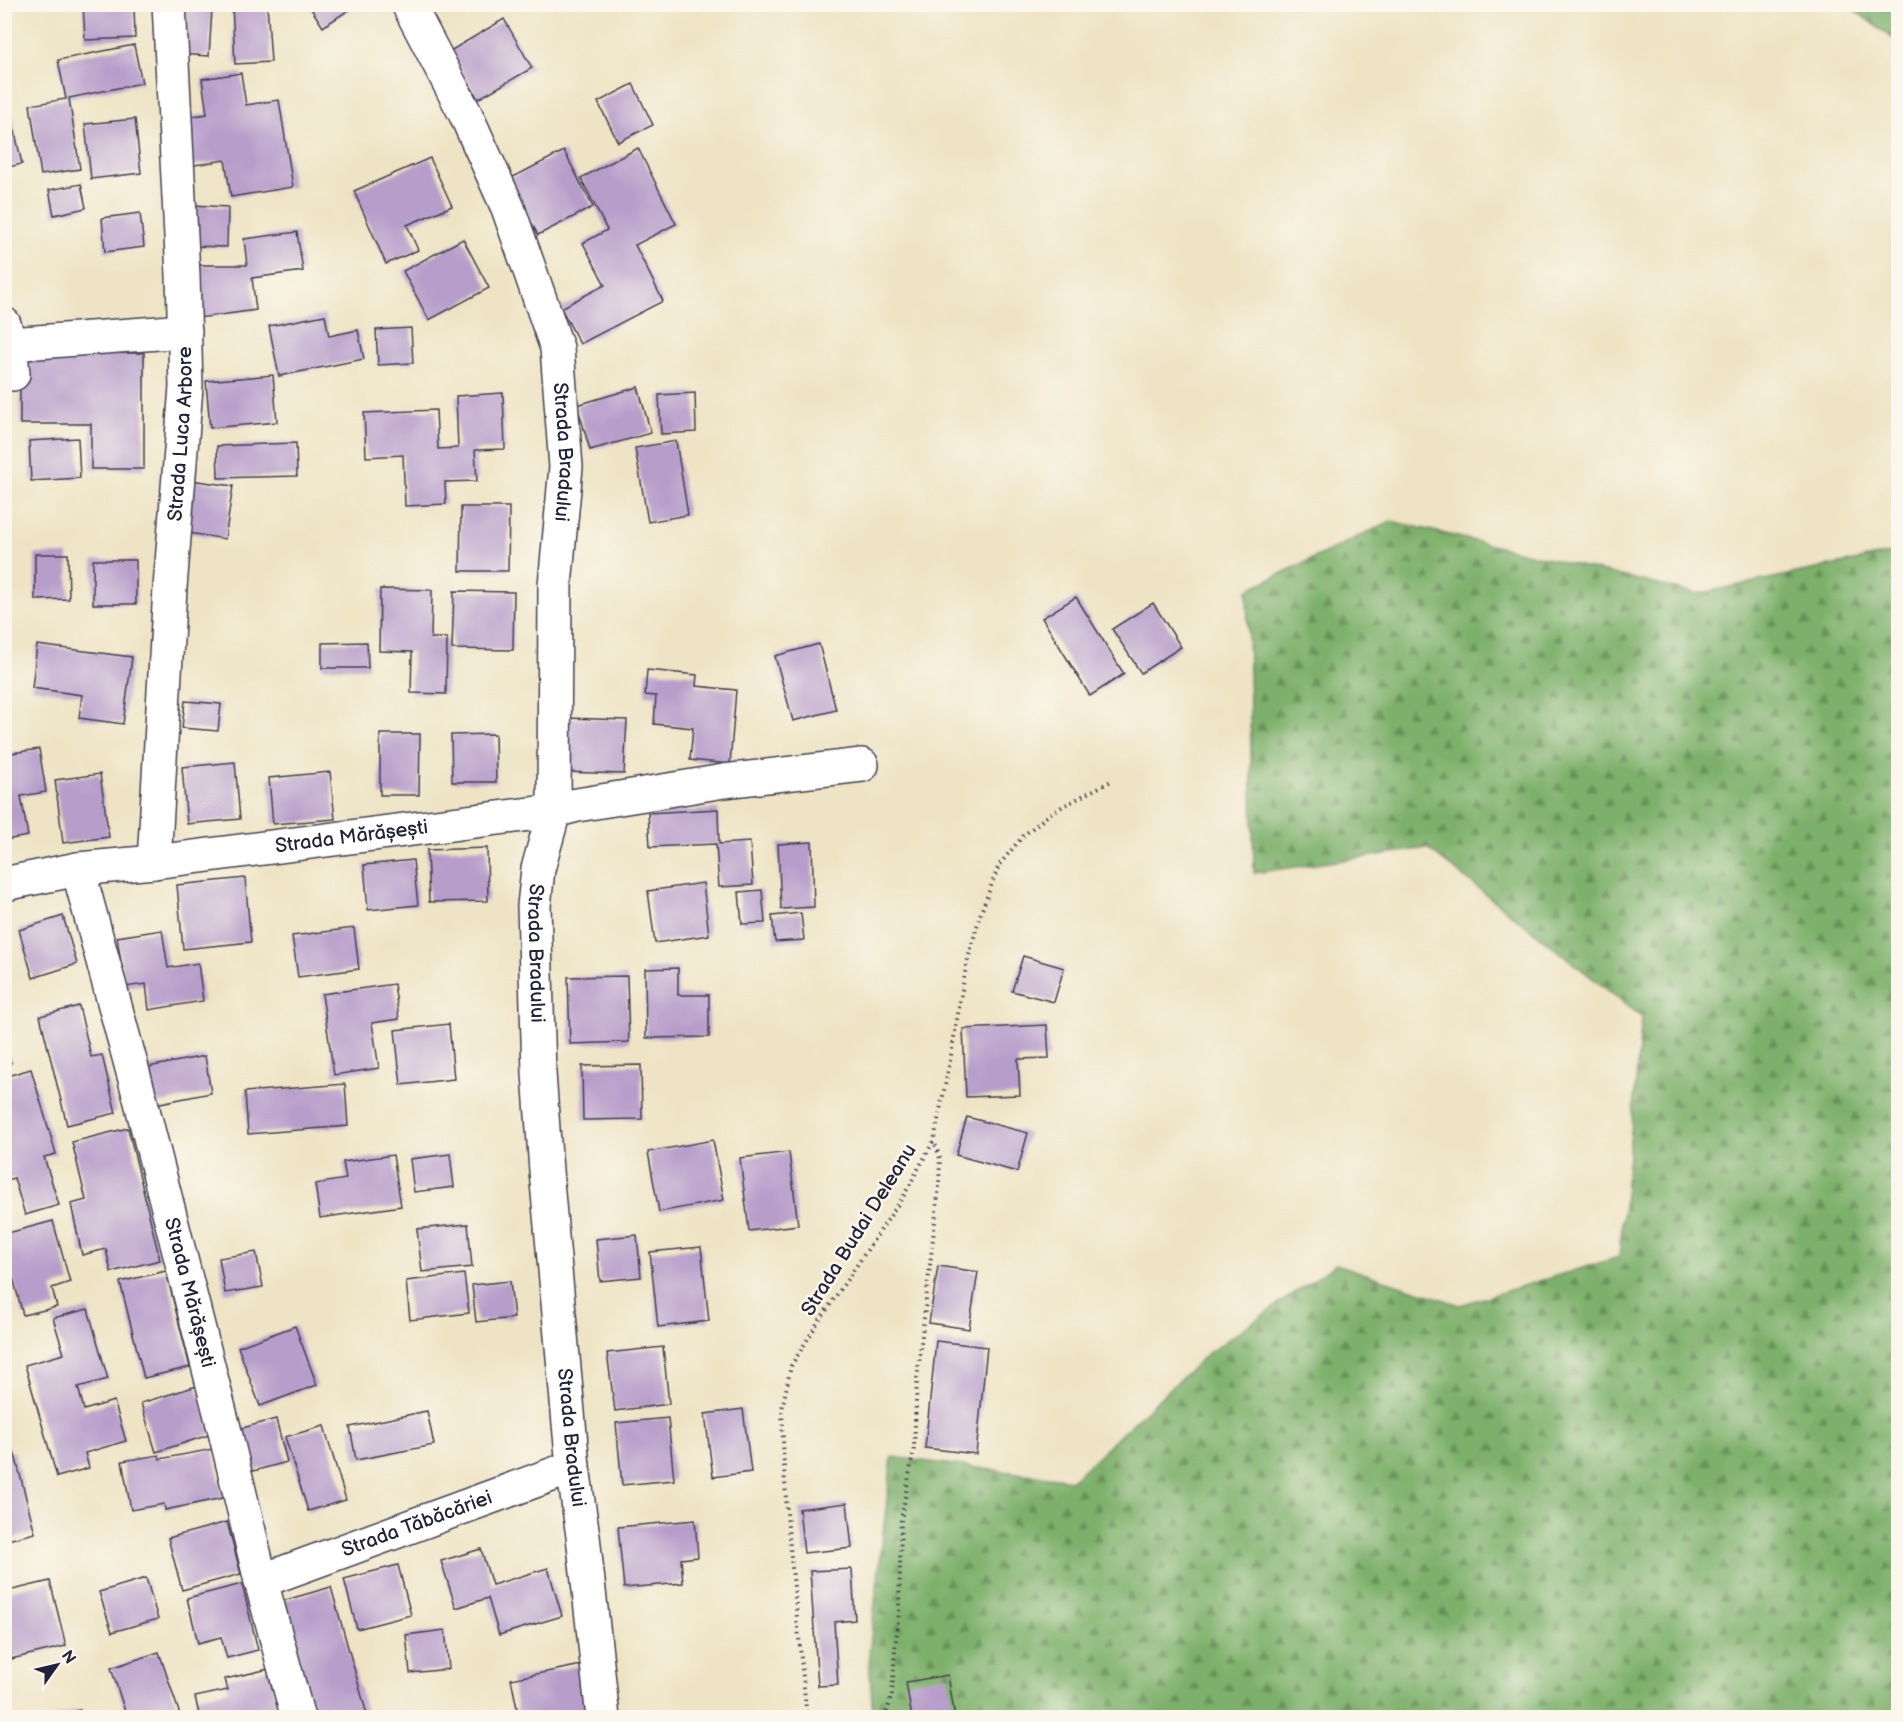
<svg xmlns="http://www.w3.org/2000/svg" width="1903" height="1722" viewBox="0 0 1903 1722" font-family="'Balsamiq Sans',sans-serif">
	<defs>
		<pattern id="forest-firs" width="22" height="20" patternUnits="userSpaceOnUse" patternTransform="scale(1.5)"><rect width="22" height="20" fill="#7db06a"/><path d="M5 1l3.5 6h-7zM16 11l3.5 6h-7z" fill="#668f58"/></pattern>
	</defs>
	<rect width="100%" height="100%" fill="#fbf7ec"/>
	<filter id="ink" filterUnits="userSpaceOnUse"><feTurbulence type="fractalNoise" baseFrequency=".0167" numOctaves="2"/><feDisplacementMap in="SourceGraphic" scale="12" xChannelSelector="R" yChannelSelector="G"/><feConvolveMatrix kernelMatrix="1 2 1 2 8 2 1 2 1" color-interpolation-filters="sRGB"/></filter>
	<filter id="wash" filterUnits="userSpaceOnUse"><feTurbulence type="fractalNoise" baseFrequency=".008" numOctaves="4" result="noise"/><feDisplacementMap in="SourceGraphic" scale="24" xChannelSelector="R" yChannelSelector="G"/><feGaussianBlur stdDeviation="1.35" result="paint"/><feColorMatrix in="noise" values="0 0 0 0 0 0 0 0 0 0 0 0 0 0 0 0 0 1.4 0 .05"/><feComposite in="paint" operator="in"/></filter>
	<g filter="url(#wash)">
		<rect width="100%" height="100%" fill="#eee3c4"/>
		<g fill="url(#forest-firs)" stroke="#506952" stroke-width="1.5">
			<polygon points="1847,5 1898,5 1898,42"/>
			<polygon points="1391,521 1697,594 1892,553 1898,548 1898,1717 873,1718 869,1655 892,1457 1072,1480 1207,1354 1336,1264 1460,1305 1619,1257 1642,1017 1427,848 1254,873 1247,590"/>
		</g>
		<g id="blocks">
			<g fill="#b79eca">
				<polygon points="83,4 134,4 135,38 85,40"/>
				<polygon points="232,4 267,4 271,62 235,64"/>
				<polygon points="308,4 358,4 323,27"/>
				<polygon points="181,7 212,9 209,56 178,54"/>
				<polygon points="504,19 532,68 478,99 450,51"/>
				<polygon points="134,45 142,83 69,98 80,169 41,175 30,105 66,99 58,60"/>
				<polygon points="241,73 246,105 279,100 293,187 231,197 225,160 189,166 181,118 207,114 202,79"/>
				<polygon points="633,84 653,125 618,142 598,102"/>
				<polygon points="9,105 22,164 4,168 4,106"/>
				<polygon points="135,119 141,173 91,179 85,124"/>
				<polygon points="638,148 676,224 635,245 663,301 580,344 561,308 605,285 583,243 607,230 581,178"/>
				<polygon points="564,151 593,207 538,235 509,179"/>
				<polygon points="430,158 452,206 407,225 418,250 386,264 354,191"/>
				<polygon points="81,184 86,208 54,215 49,190"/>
				<polygon points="191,205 228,207 227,247 190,246"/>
				<polygon points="140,213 144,247 105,252 102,218"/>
				<polygon points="297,232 303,271 252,278 256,310 191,319 192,265 247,265 244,239"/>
				<polygon points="463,239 489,288 429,320 403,271"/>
				<polygon points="325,315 329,336 358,330 364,359 279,376 269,326"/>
				<polygon points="411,328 413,363 378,365 376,330"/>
				<polygon points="20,353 144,353 144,469 91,469 91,424 20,424"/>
				<polygon points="273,375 277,422 210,428 206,381"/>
				<polygon points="638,387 651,433 590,450 577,405"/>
				<polygon points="503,393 505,449 475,450 477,481 445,482 446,504 405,506 403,455 366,457 364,413 436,410 438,449 458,448 456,396"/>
				<polygon points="695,393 696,432 661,434 659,395"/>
				<polygon points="78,438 80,478 31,481 29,441"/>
				<polygon points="676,441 688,515 648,522 635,448"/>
				<polygon points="296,443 297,476 218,478 217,446"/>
				<polygon points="190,480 233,486 225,539 182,532"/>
				<polygon points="461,507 509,507 508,571 460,571"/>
				<polygon points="35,554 68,554 69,599 35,600"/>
				<rect x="93" y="560" width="43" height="44"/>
				<polygon points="380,589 432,590 431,638 447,638 446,694 411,693 412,652 379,651"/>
				<polygon points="454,591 514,592 513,650 452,649"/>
				<polygon points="1076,597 1124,674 1090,696 1042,618"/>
				<polygon points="1153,603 1181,647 1141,673 1112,629"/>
				<polygon points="367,642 368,668 322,668 322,643"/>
				<polygon points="819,644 836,710 793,721 775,656"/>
				<polygon points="37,645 132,657 123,724 79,718 82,695 32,688"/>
				<polygon points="647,670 697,675 696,686 736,690 730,764 690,760 693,728 654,724 656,696 645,695"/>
				<polygon points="185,701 221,704 218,731 182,728"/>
				<polygon points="566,718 627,720 624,774 564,772"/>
				<polygon points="380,734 420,734 419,795 380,795"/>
				<polygon points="495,734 496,782 452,782 451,735"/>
				<polygon points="39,749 46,792 21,796 28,836 5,840 5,754"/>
				<polygon points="235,762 240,819 187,824 182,767"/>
				<polygon points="330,772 335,819 273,824 269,778"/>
				<polygon points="100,774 109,837 63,843 55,780"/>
				<polygon points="718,809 719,844 750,842 753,885 719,887 716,844 650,847 648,813"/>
				<polygon points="812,842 814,907 781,909 778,844"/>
				<polygon points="487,848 488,901 429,902 427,850"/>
				<polygon points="413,860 418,905 368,910 364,865"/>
				<polygon points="245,878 251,942 183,949 177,885"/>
				<polygon points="703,883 709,935 655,943 648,891"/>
				<polygon points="762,890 765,923 742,924 739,892"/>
				<polygon points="801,913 804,940 775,942 772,916"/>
				<polygon points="63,916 77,964 33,978 19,930"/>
				<polygon points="354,928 359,969 298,977 292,936"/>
				<polygon points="162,930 168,968 198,963 203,1001 149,1010 146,984 125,987 117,937"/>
				<polygon points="1023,956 1064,968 1054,1002 1012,991"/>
				<polygon points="678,968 678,995 709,995 709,1037 646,1038 645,969"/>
				<polygon points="627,976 629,1042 570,1044 568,977"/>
				<polygon points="394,984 399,1019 372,1023 379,1068 334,1075 322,994"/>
				<polygon points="79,1006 91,1057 102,1055 116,1113 67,1125 40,1016"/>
				<polygon points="449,1024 454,1079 401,1085 395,1030"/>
				<polygon points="1047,1025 1049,1058 1018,1059 1020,1095 966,1097 963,1029"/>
				<polygon points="4,1043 11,1063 4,1064"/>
				<polygon points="205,1056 211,1093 155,1104 148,1067"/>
				<polygon points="641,1065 642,1119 583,1120 582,1066"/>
				<polygon points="31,1069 56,1154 44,1157 59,1205 25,1215 14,1178 4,1181 4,1077"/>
				<polygon points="345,1084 348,1126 248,1134 245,1092"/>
				<polygon points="967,1117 1028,1133 1017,1172 956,1155"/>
				<polygon points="128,1128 160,1260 111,1272 106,1249 82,1255 71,1204 86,1200 72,1142"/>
				<polygon points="713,1140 724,1200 659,1212 648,1152"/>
				<polygon points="789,1152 798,1225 749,1231 740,1158"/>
				<polygon points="450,1154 454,1187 414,1192 410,1159"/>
				<polygon points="393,1155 401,1206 320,1218 315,1184 346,1179 343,1162"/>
				<polygon points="53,1221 70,1282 52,1288 57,1307 23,1315 4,1244 4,1234"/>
				<polygon points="468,1224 472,1267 422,1272 417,1229"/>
				<polygon points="637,1235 641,1277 600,1281 596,1239"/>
				<polygon points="701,1247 709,1321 658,1327 650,1252"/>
				<polygon points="256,1252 263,1287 225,1293 219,1258"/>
				<polygon points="938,1266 978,1272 969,1329 929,1323"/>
				<polygon points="166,1271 190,1367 144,1378 120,1282"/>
				<polygon points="464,1274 469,1313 410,1320 406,1281"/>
				<polygon points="510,1281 514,1318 476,1322 472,1285"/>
				<polygon points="88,1309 108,1379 78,1387 84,1410 114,1401 126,1441 85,1453 89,1468 57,1477 25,1365 64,1354 53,1318"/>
				<polygon points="295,1326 317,1385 260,1406 238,1347"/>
				<polygon points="936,1341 987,1347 976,1454 925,1448"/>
				<polygon points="663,1347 669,1404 615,1411 607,1353"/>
				<polygon points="197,1386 212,1434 156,1452 141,1403"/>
				<polygon points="743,1409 751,1472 713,1477 705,1414"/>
				<polygon points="427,1411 434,1445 356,1460 350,1427"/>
				<polygon points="668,1418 674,1480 622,1485 616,1423"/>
				<polygon points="276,1419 287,1462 242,1474 231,1431"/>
				<polygon points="324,1426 346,1500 308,1511 285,1437"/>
				<polygon points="213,1449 223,1498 165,1510 164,1504 131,1510 122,1461 159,1455 160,1459"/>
				<polygon points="14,1451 35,1533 4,1541 4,1454"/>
				<polygon points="847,1503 852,1548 804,1553 799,1509"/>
				<polygon points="695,1520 698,1557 681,1559 683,1583 624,1588 618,1527"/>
				<polygon points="227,1522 241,1574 182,1590 168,1538"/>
				<polygon points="481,1549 492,1585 548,1568 562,1616 499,1635 488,1598 456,1608 441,1561"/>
				<polygon points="398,1565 411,1615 357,1629 344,1579"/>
				<polygon points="852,1569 855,1620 834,1622 838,1685 818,1686 810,1571"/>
				<polygon points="146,1578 158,1619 112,1632 99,1592"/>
				<polygon points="50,1581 66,1646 11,1659 4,1629 4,1592"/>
				<polygon points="242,1584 258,1650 227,1658 221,1637 198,1643 187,1598"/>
				<polygon points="331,1587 368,1718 315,1718 282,1601"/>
				<polygon points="445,1630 449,1669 410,1673 406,1635"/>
				<polygon points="159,1652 181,1718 127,1718 111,1668"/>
				<polygon points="582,1665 593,1718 519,1718 511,1679"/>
				<polygon points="269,1669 280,1718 200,1718 195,1697 228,1690 225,1679"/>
				<polygon points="948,1675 955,1718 912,1718 906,1682"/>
				<polygon points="80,1710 82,1718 54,1718 54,1717"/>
			</g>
		</g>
	</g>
	<g filter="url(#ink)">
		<use href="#blocks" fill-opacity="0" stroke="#413f50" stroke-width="1.5"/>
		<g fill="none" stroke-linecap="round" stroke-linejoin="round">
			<defs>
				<g id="minor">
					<path id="s1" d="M408 4 466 115 508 208 557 348 566 467 555 585 554 811 538 869 534 906 539 1073 546 1171 573 1467 583 1536 603 1718"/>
					<polyline points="4,324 10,344 13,374"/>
					<polyline points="10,344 185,331"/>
					<path id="s2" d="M154 862 170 588 186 387 183 275 169 4"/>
					<path id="s3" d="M78 869 140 1098 225 1432 261 1581 298 1718"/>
					<path id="s4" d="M4 884 78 869 154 862 554 811 577 805 724 781 862 765"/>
					<path id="s5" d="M261 1581 573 1467"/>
				</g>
			</defs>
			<use href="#minor" stroke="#413f50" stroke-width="36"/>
			<g stroke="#413f50" stroke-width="4" stroke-dasharray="1.5 4.5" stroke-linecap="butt">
				<polyline points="807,1718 788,1527 784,1468 782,1409 791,1366 817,1324 903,1197 934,1140 950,1061 966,967 980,915 999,865 1023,836 1052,812 1111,781"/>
				<polyline points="885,1718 892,1694 895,1651 899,1611 901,1520 914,1448 917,1379 939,1186 940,1158 934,1141"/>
			</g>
			<use href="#minor" stroke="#fff" stroke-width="33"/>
		</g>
	</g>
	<g text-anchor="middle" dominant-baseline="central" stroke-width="5" stroke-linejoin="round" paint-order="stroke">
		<g font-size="20" fill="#22223b" stroke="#fbf7ec">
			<text stroke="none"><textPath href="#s2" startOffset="429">Strada Luca Arbore</textPath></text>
			<text stroke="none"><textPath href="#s1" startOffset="480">Strada Bradului</textPath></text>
			<text stroke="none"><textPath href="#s4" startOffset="351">Strada Mărășești</textPath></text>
			<text stroke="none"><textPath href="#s1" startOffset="984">Strada Bradului</textPath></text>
			<text transform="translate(859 1230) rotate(-58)">Strada Budai Deleanu</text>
			<text stroke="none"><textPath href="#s3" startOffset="438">Strada Mărășești</textPath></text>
			<text stroke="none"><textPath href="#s1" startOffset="1470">Strada Bradului</textPath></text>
			<text stroke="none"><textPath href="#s5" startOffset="166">Strada Tăbăcăriei</textPath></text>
		</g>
	</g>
	<rect width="1903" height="1722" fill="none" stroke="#fbf7ec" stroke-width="24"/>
	<g transform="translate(57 1665) rotate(56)" stroke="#fbf7ec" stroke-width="4.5" paint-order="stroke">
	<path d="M0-4.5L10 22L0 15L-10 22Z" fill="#22223b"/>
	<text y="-9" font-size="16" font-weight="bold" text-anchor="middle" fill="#22223b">N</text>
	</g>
</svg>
